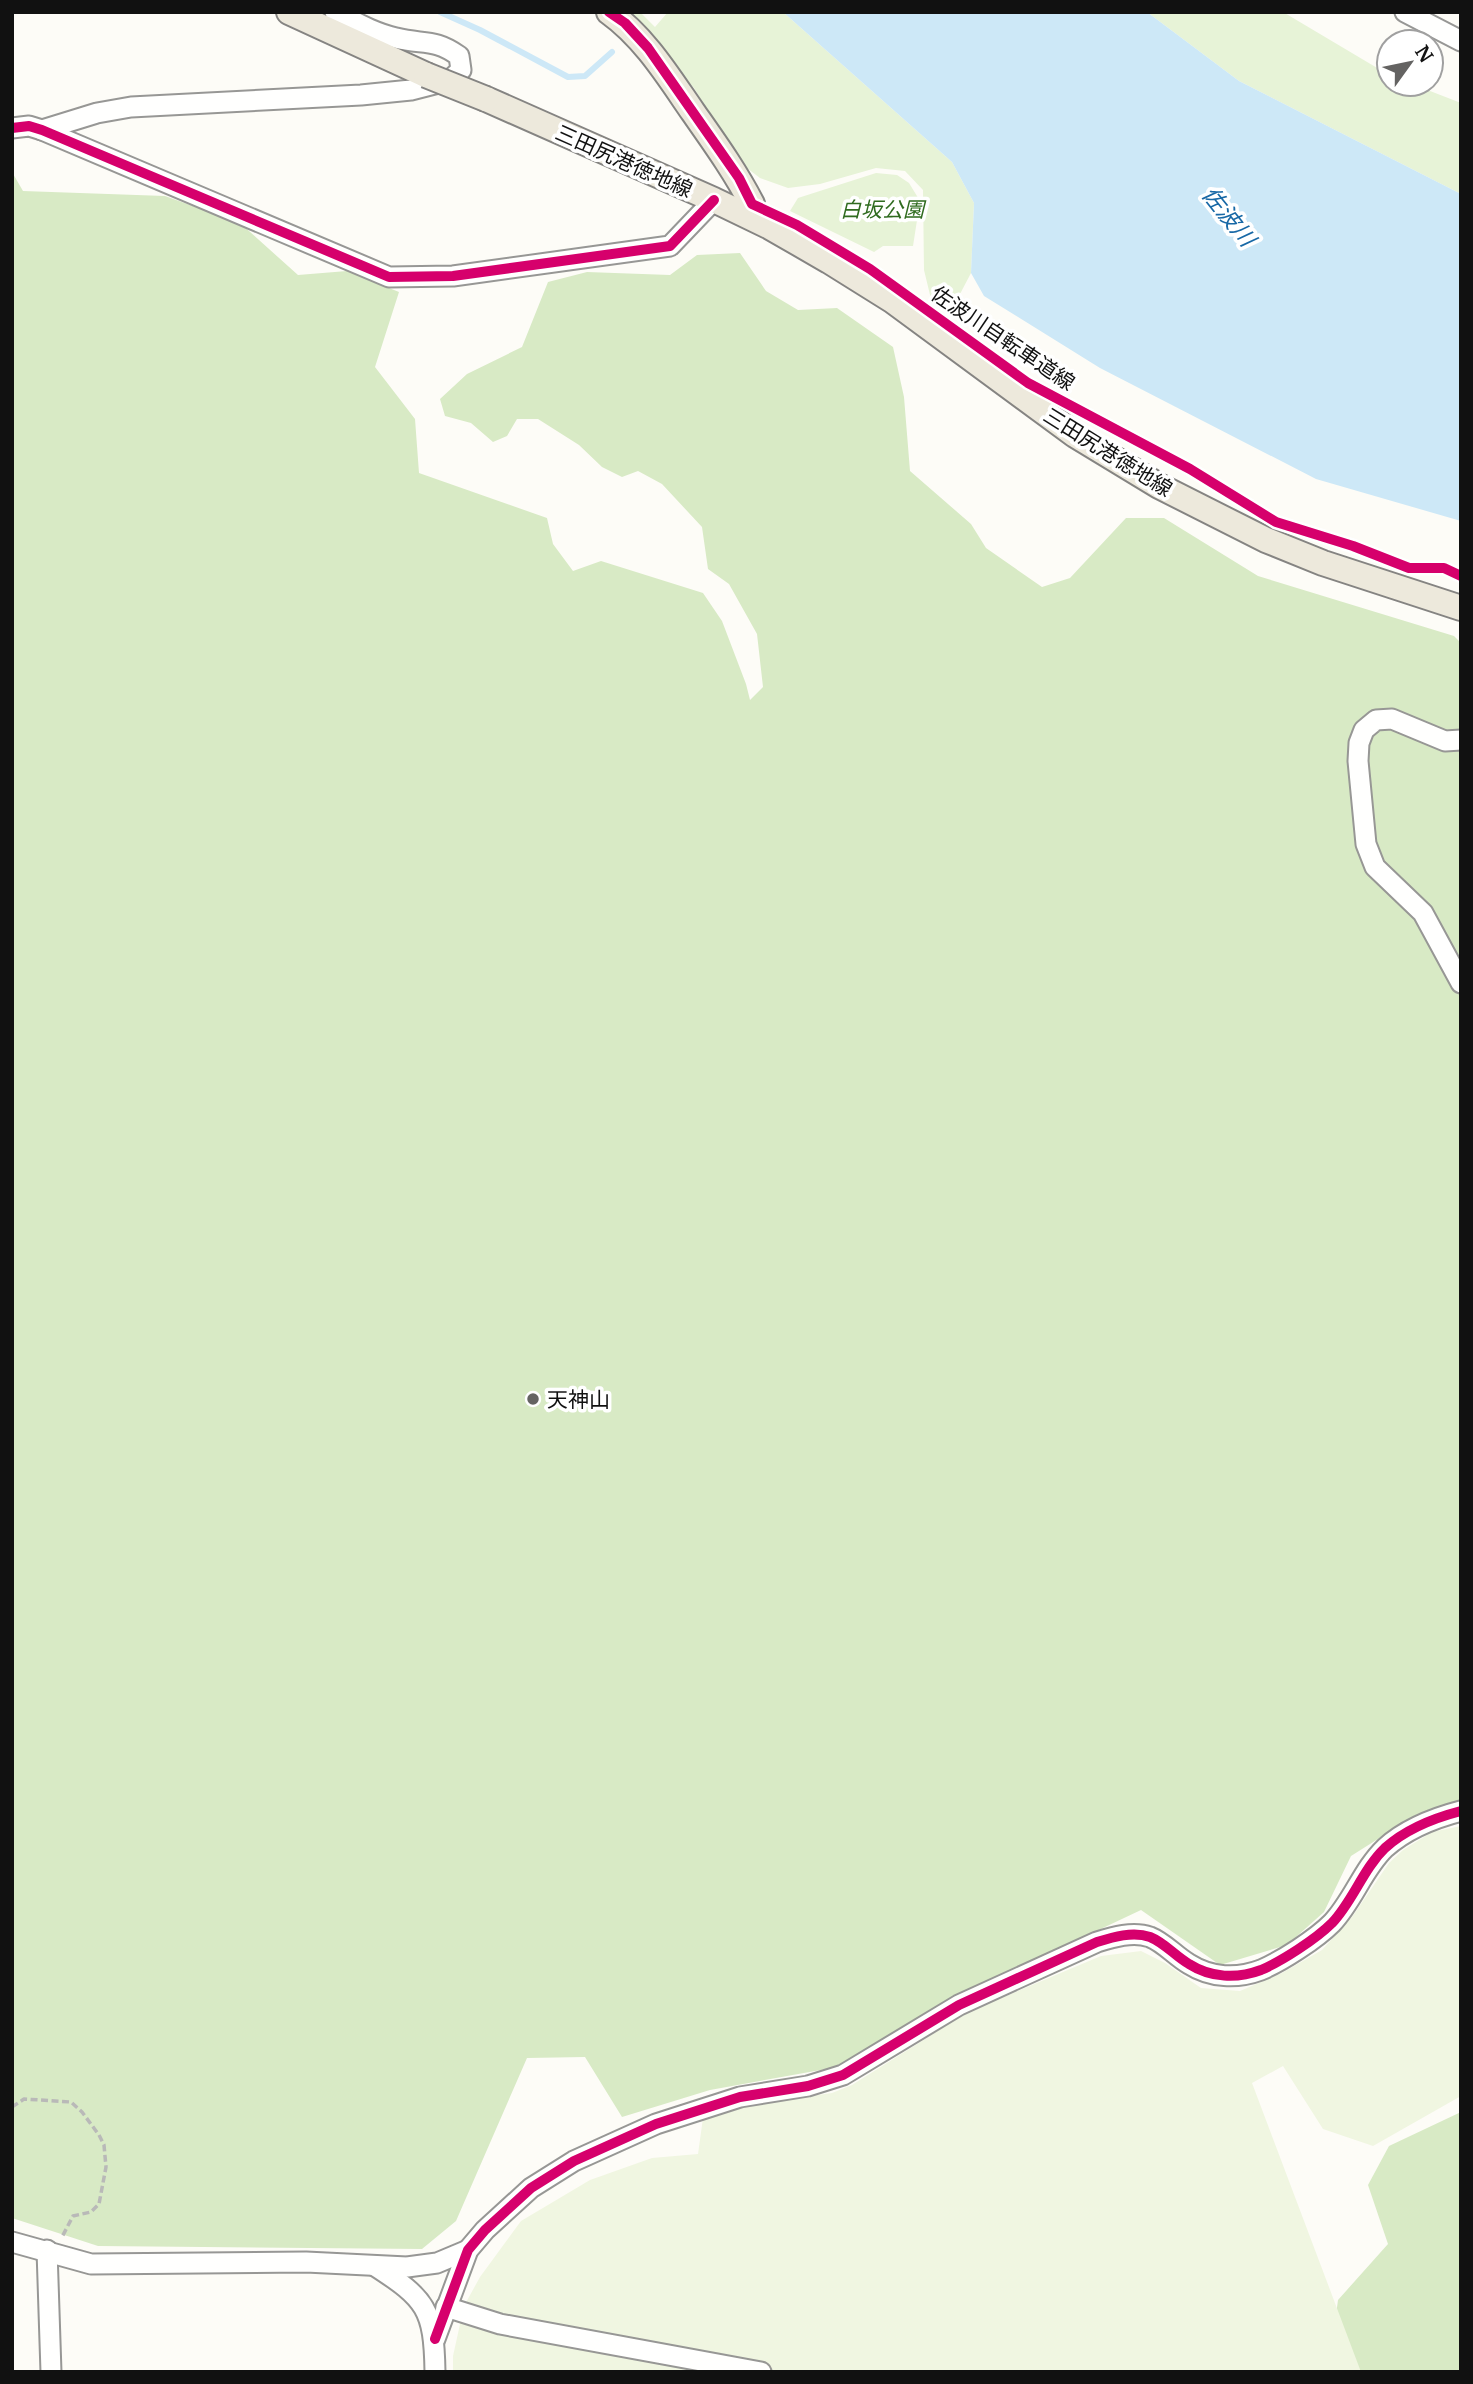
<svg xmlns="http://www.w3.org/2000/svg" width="1473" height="2384" viewBox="0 0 1473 2384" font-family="Merriweather,'Noto Sans JP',serif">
	<rect width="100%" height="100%" fill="#fdfcf7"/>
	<g fill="#e7f3d7">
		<polygon points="623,12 640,12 655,27 668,12 783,12 952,162 974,203 971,273 949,315 931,299 924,270 923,190 905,171 876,168 820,184 788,188 760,178 739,162 694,88 654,42"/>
		<polygon points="1147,12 1283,12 1389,75 1389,84 1412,84 1461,103 1461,194 1239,81"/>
		<polygon points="876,173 897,175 909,183 920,201 913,246 883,246 874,252 790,211 798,198"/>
	</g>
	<g fill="#d8eac5">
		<polygon points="12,172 23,191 165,196 240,223 298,275 347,271 399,292 375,367 415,419 419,473 547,518 553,544 573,571 601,561 703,593 722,621 746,684 750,700 763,687 757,634 729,584 708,569 702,527 662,484 638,471 622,477 602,467 579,445 538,419 517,419 507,436 493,442 471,423 445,416 440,399 467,374 522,347 548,282 587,272 670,275 697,255 740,253 766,291 798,310 837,308 893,347 904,397 910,471 971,524 986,548 1042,587 1070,578 1126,518 1164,518 1258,576 1454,636 1461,643 1461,1800 1416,1815 1351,1856 1324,1912 1287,1945 1220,1965 1141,1910 961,1995 843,2066 710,2090 622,2117 585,2057 527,2058 456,2221 422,2249 98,2246 12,2218"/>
		<polygon points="1461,2112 1461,2372 1344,2372 1332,2345 1338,2300 1388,2244 1368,2185 1389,2146"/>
	</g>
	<polygon fill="#f0f6e1" points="1461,1826 1461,2096 1373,2146 1323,2129 1283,2066 1252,2083 1361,2372 453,2372 453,2356 464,2306 480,2277 521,2221 590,2180 652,2158 698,2154 703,2118 752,2104 832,2093 852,2085 968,2012 1101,1956 1141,1951 1165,1963 1201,1988 1240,1991 1282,1973 1322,1950 1352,1917 1389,1863 1403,1850 1432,1832"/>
	<polygon fill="#cde8f7" points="783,12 1147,12 1239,81 1461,194 1461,521 1316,479 1100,368 984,296 971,273 974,203 952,162"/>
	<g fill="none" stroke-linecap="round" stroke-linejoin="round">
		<polyline stroke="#cde8f7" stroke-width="6" points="440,12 480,30 568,77 585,76 612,52"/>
		<defs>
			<g id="minor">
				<polyline points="1405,12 1461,41"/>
				<polyline points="12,128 29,126 42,130 389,277 453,276 670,246 714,200"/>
				<path d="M42 130 97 113 131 107 361 95 411 90 450 80 461 70 459 56C434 38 423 45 396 38 374 33 355 22 335 12"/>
				<polyline points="1461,740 1445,741 1392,719 1376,720 1364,730 1359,743 1358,761 1366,844 1375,867 1423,913 1461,983"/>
				<polyline points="12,2242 91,2264 306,2262 407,2267 437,2263 468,2250"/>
				<polyline points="47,2250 51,2372"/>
				<path d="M375 2266C426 2299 434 2309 435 2372"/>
				<polyline points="446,2307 500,2324 761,2372"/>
				<path d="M435 2339 468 2250 485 2230 531 2188 574 2161 656 2124 740 2097 808 2086 843 2075 959 2005 1097 1942C1113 1937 1133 1931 1150 1937 1165 1943 1175 1956 1189 1964 1211 1978 1237 1979 1261 1970 1282 1961 1316 1939 1332 1923 1353 1901 1363 1869 1385 1848 1406 1829 1434 1818 1461 1811"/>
			</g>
			<g id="major">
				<polyline points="289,12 426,75"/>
				<path d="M609 12C645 38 668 76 693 112 714 142 735 171 752 204"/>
				<polyline points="486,99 714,200 770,227 829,261 893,301 1075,435 1159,486 1266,540 1323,563 1461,608"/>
			</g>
		</defs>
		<use href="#minor" stroke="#979795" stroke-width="23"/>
		<use href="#major" stroke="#858482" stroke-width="28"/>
		<polyline stroke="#b9b9b8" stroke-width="3.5" stroke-dasharray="7 3.5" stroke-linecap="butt" points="12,2107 24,2099 71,2102 82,2112 99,2135 104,2145 106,2167 99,2204 91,2212 73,2216 62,2237"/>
		<use href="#minor" stroke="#fffffe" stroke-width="19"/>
		<use href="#major" stroke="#ede9dc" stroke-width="24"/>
		<defs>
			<polyline id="major-bridge" points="426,75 486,99"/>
		</defs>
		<use href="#major-bridge" stroke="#858482" stroke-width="28" stroke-linecap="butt"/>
		<use href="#major-bridge" stroke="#ede9dc" stroke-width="24"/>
		<defs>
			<g id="cycleway">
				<polyline points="609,12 625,23 648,48 739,178 752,204 797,225 870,269 1028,383 1190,469 1276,522 1353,546 1409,568 1444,568 1461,576"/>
				<polyline points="12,128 29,126 42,130 389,277 453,276 670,246 714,200"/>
				<path d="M435 2339 468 2250 485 2230 531 2188 574 2161 656 2124 740 2097 808 2086 843 2075 959 2005 1097 1942C1113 1937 1133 1931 1150 1937 1165 1943 1175 1956 1189 1964 1211 1978 1237 1979 1261 1970 1282 1961 1316 1939 1332 1923 1353 1901 1363 1869 1385 1848 1406 1829 1434 1818 1461 1811"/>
			</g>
		</defs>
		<use href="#cycleway" stroke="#fff" stroke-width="15"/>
		<use href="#cycleway" stroke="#d6006c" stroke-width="10"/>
	</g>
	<circle fill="#646362" stroke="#fff" stroke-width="2.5" cx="533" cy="1399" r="7"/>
	<g text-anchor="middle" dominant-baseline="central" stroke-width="7" stroke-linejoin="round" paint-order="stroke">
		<g font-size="21" fill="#111" stroke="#fff">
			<text transform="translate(624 161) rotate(24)">三田尻港徳地線</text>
			<text transform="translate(1003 338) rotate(34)">佐波川自転車道線</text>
			<text transform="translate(1108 452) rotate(32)">三田尻港徳地線</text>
		</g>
		<g font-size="21" font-style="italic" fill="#2f6b1f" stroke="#fff">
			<text x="882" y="209">白坂公園</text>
		</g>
		<g font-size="21" fill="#111" stroke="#fff" text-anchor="start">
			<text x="547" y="1399">天神山</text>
		</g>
		<g font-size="23" font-style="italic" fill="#1768a6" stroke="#fff">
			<text transform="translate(1229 216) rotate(51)">佐波川</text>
		</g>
	</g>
	<rect width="1473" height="2384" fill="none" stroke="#111111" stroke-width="28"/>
	<g transform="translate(1410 63) rotate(57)"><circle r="33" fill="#ffffff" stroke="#a0a0a0" stroke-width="2"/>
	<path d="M0-5L12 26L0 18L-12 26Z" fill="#646362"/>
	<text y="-10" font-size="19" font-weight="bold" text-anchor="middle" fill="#111111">N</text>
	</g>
</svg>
